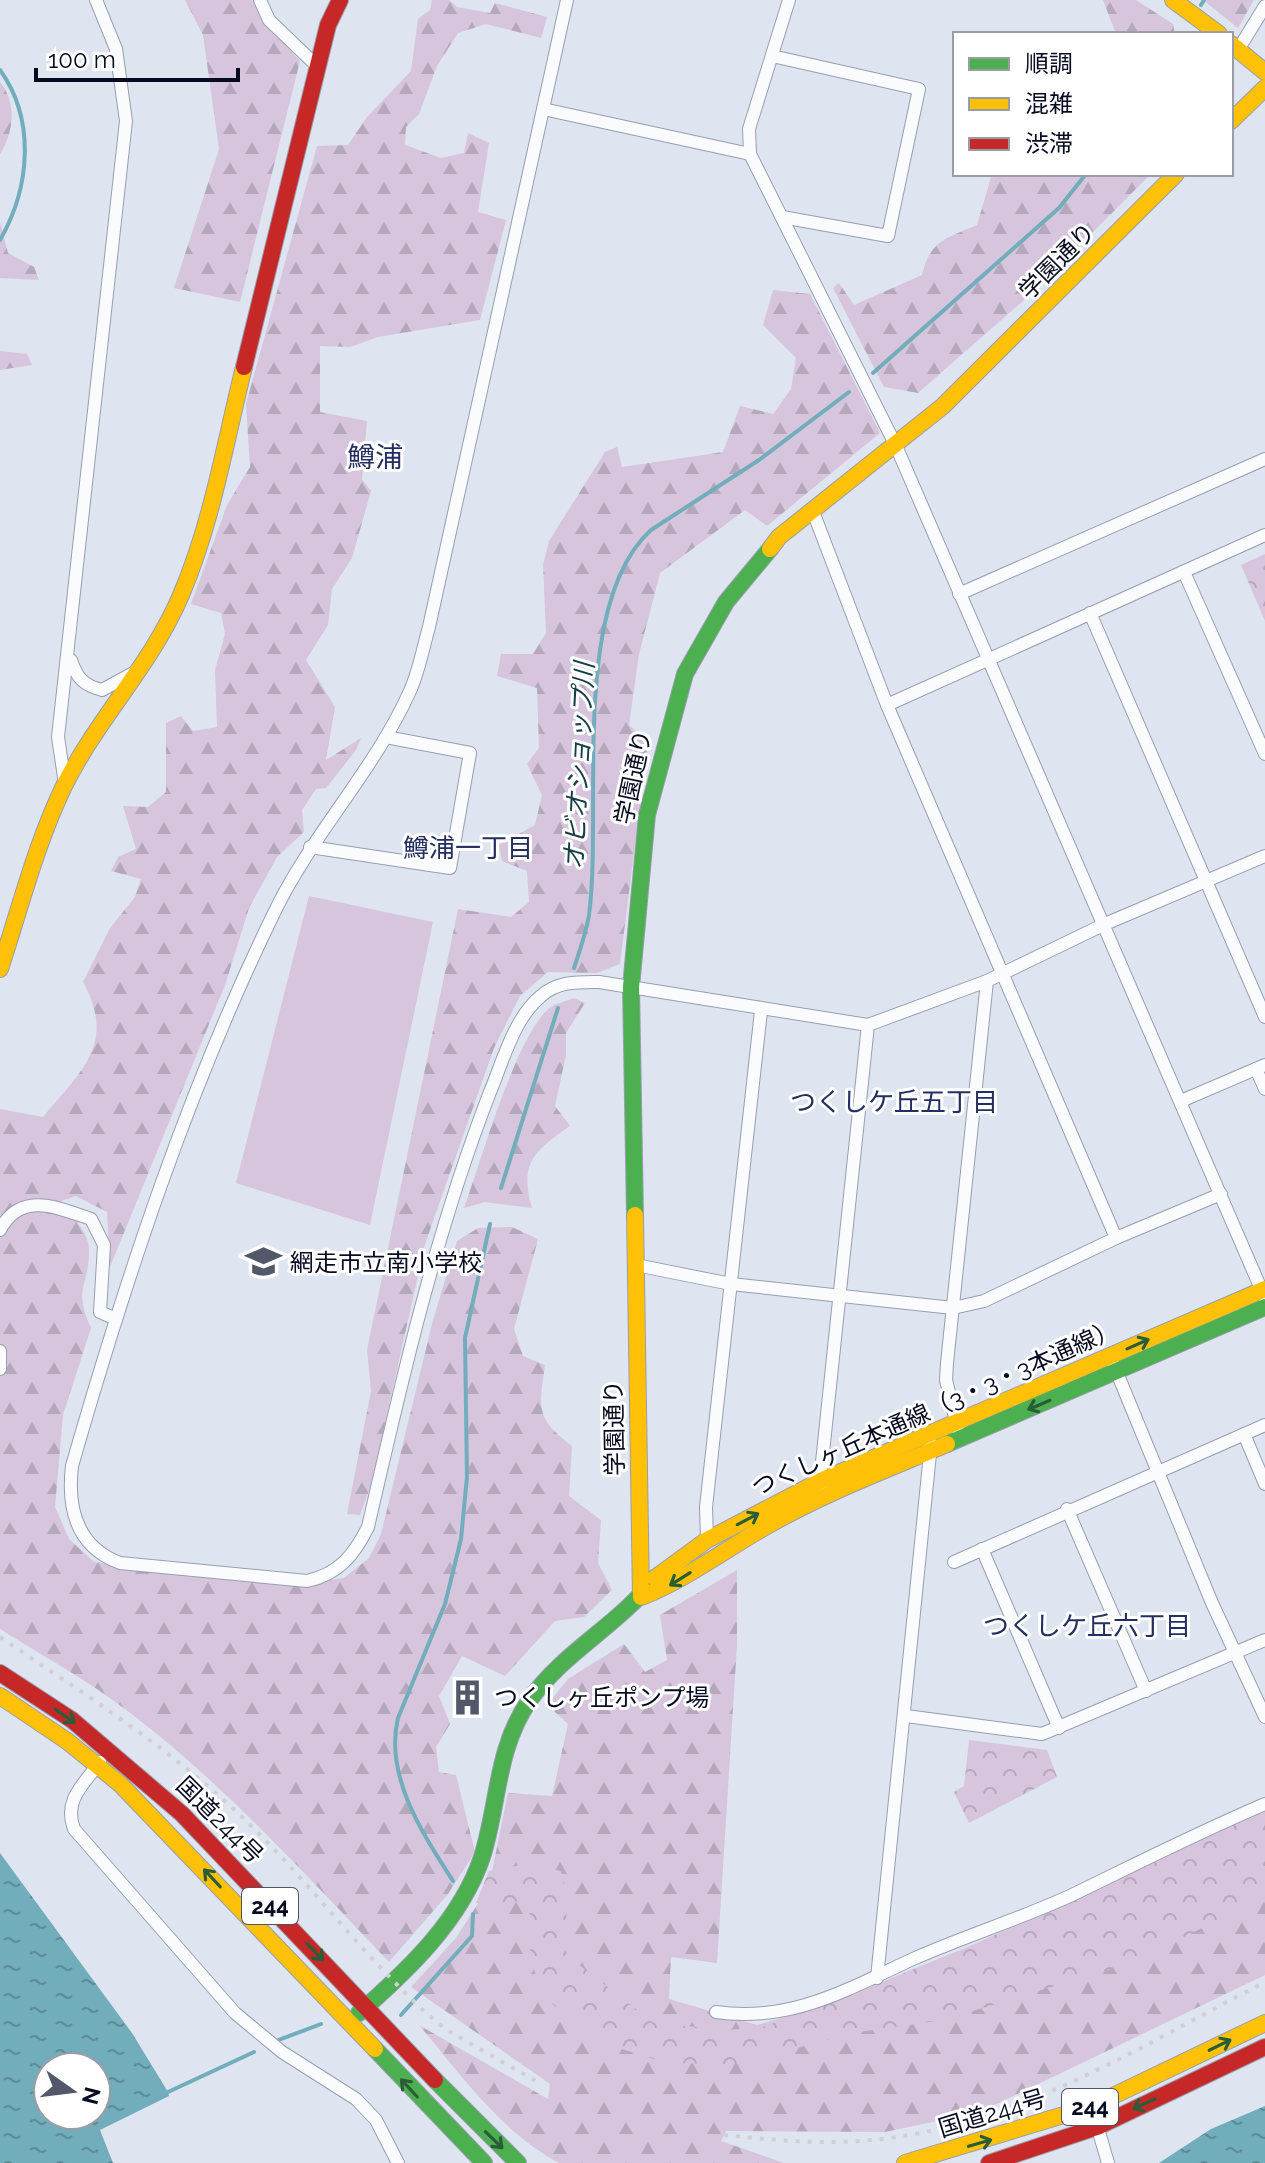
<svg xmlns="http://www.w3.org/2000/svg" width="1265" height="2163" viewBox="0 0 1265 2163" font-family="Raleway,'Noto Sans JP',sans-serif">
	<defs>
		<pattern id="forest-firs" width="22" height="20" patternUnits="userSpaceOnUse" patternTransform="scale(2)"><rect width="22" height="20" fill="#d6c5dc"/><path d="M5 1l3.5 6h-7zM16 11l3.5 6h-7z" fill="#b6a8bc"/></pattern>
		<pattern id="park-crowns" width="20" height="18" patternUnits="userSpaceOnUse" patternTransform="scale(2)"><rect width="20" height="18" fill="#d6c5dc"/><path d="M2 6a3 3 0 1 1 6 0M12 15a3 3 0 1 1 6 0" fill="none" stroke="#b6a8bc"/></pattern>
		<pattern id="water-ripples" width="26" height="14" patternUnits="userSpaceOnUse" patternTransform="scale(2)"><rect width="26" height="14" fill="#72adbb"/><path d="M2 4q2-2 4 0t4 0M15 11q2-2 4 0t4 0" fill="none" stroke="#5c8b98"/></pattern>
	</defs>
	<rect width="100%" height="100%" fill="#dfe4f1"/>
	<g fill="url(#forest-firs)">
		<polygon points="185,0 252,0 263,20 300,61 240,302 174,288 219,149 203,35"/>
		<path d="M432 0H449L457 7 490 13 495 3 547 17 541 38 486 24 458 33 437 66 419 114 406 127 405 145 441 158 464 153 468 133 489 143 478 212 506 220 480 320 378 337 350 347 320 346V412L367 421 362 479 371 491 352 558 332 589 328 625 306 660 335 707 326 760 361 738 356 750 326 788 316 789 302 810 304 832 277 857 249 908 225 985 110 1267 107 1212 76 1196 61 1201C71 1214 89 1233 89 1249 90 1286 72 1287 91 1328L63 1415 55 1507 69 1539 94 1562 288 1586 344 1578 369 1558 381 1534 433 1320 457 1241 478 1228 512 1227 538 1239 514 1329 523 1356 545 1365C539 1409 535 1418 572 1446L569 1496 601 1520 598 1563 612 1590 584 1617 555 1621 505 1676 462 1656 439 1696 450 1724 436 1747 439 1772 456 1775 475 1852 448 1894 389 1962C306 1875 225 1785 129 1712 89 1681 43 1656 0 1629V1109L43 1117C81 1071 117 1044 83 982L110 928 135 897 141 879 111 871 118 857 136 849 123 806 148 807 166 792V723L181 716 193 731 217 727 215 670 225 634 221 613 191 604 227 505 250 467 246 404 317 146 348 145 367 117 411 71 418 19 430 10Z"/>
		<polygon points="1103,0 1136,0 1173,24 1175,34 1116,34"/>
		<polygon points="1203,0 1254,0 1238,28"/>
		<path d="M0 82C17 103 14 132 0 154Z"/>
		<path d="M992 174H1151L1032 293 918 393 884 387 833 288 839 283 854 305 922 275C930 240 947 238 977 225Z"/>
		<polygon points="0,222 8,253 34,267 39,280 0,278"/>
		<polygon points="773,290 810,294 880,433 767,526 745,510 660,573 639,654 629,725 648,742 620,964 597,973 548,972 520,996 494,1048 425,1244 372,1482 360,1515 347,1514 371,1391 367,1350 458,909 511,917 529,902 527,871 502,861 499,845 535,825 542,795 527,764 539,748 537,688 497,676 501,654 533,654 546,633 543,565 549,541 605,452 617,447 622,467 723,452 740,406 773,414 791,389 796,358 763,325"/>
		<polygon points="0,351 27,354 32,365 0,370"/>
		<path d="M574 998 585 1003 566 1033V1055L555 1106 570 1126C534 1151 519 1163 532 1208L485 1202 464 1208C480 1165 517 1031 551 1007 557 1003 567 1001 574 998Z"/>
		<path d="M737 1570V1645L717 1963 671 1957 669 1999 757 2025 913 1980 1265 1816V1975L980 2112 885 2132 726 2131 721 2141 784 2163H559C501 2132 461 2075 419 2025L548 2099 550 2084 411 1987 456 1938 489 1886 508 1793 552 1796 568 1724 547 1705 568 1679 624 1644 645 1672 667 1660 660 1615Z"/>
	</g>
	<g fill="url(#park-crowns)">
		<polygon points="1265,554 1265,621 1241,565"/>
		<polygon points="969,1740 1047,1750 1057,1777 969,1823 954,1792 964,1786"/>
		<polygon points="1265,1811 1265,1897 1131,1963 943,2020 852,2033 737,2064 667,2063 599,2042 545,1998 530,1960 531,1915 515,1901 487,1907 476,1903 489,1871 528,1864 561,1871 567,1899 565,1954 654,2023 727,2030 763,2027 833,2002 972,1945 1088,1894 1181,1846"/>
	</g>
	<polygon fill="#d6c5dc" points="309,896 433,922 370,1225 236,1183"/>
	<g fill="url(#water-ripples)" fill-rule="evenodd">
		<path d="M0 1853 132 2033 168 2092 169 2096 100 2130 113 2163H0ZM48 2067H96V2115H48Z"/>
		<polygon points="1265,2106 1265,2163 1159,2163 1211,2129"/>
	</g>
	<g fill="none" stroke-linecap="round" stroke-linejoin="round">
		<g stroke="#72adbb" stroke-width="4">
			<polyline points="1201,5 1204,0"/>
			<path d="M0 70C36 120 30 188 0 240"/>
			<polyline points="873,373 1059,208 1086,174"/>
			<path d="M574 968C580 950 586 933 589 915 603 812 569 604 651 530L759 460 849 392"/>
			<polyline points="501,1188 558,1008"/>
			<path d="M453 1881C423 1834 384 1776 398 1718L445 1604 461 1539 467 1477 465 1338 490 1224"/>
			<polyline points="401,2015 472,1936 473,1914"/>
			<polyline points="276,2041 321,2024"/>
			<polyline points="168,2092 254,2052"/>
		</g>
		<defs>
			<g id="street">
				<polyline points="260,0 269,20 318,67"/>
				<path d="M567 0 429 627C423 648 419 671 410 691 374 771 312 834 274 913 188 1089 126 1278 72 1466 67 1509 77 1547 120 1563L307 1581C339 1574 354 1555 368 1527 402 1379 435 1234 490 1092 503 1061 514 1018 541 996 558 981 578 982 599 982L868 1025 987 981 1105 924 1265 856"/>
				<polyline points="789,0 749,129 750,154 896,446 1265,1298"/>
				<polyline points="1238,50 1265,6"/>
				<polyline points="772,56 919,89 888,236 782,217"/>
				<polyline points="543,109 750,154"/>
				<polyline points="812,509 887,705 1116,1238"/>
				<polyline points="1184,572 1265,754"/>
				<polyline points="959,594 1265,459"/>
				<polyline points="1090,613 1265,1017"/>
				<path d="M71 660C77 678 83 685 102 690L137 671"/>
				<polyline points="887,705 1265,535"/>
				<polyline points="65,784 58,737 126,121 116,49 96,0"/>
				<polyline points="310,847 450,868 470,753 386,737"/>
				<polyline points="1256,1069 1265,1089"/>
				<polyline points="1181,1101 1265,1065"/>
				<path d="M0 1230C21 1190 58 1208 91 1219L104 1245 100 1312 116 1319"/>
				<polyline points="636,1265 731,1284 953,1308 984,1301 1116,1238 1221,1194"/>
				<polyline points="0,1351 0,1369"/>
				<polyline points="1113,1363 1212,1603 1265,1717"/>
				<polyline points="958,1430 946,1380 947,1363 987,981"/>
				<polyline points="1244,1434 1265,1484"/>
				<polyline points="822,1487 820,1481 868,1025"/>
				<polyline points="1067,1509 1146,1691"/>
				<polyline points="707,1540 706,1507 761,1011"/>
				<polyline points="982,1549 1059,1728"/>
				<polyline points="954,1562 1265,1425"/>
				<polyline points="906,1716 1042,1734 1265,1640"/>
				<path d="M100 1762C84 1784 63 1800 74 1829L235 2013 282 2052 356 2099 376 2120 398 2163"/>
				<polyline points="877,1978 931,1444"/>
				<path d="M716 2012C791 2023 848 1989 913 1959 965 1936 1020 1919 1072 1895 1136 1864 1199 1832 1265 1804"/>
				<polyline points="1096,2122 1108,2163"/>
			</g>
			<g id="fast">
				<polyline points="635,1215 631,987 647,815 685,674 726,602 770,549"/>
				<polyline points="947,1444 1265,1307"/>
				<path d="M359 2013C408 1970 461 1920 482 1857 499 1803 496 1749 529 1701 563 1652 619 1625 655 1578"/>
				<polyline points="375,2049 484,2163"/>
				<polyline points="435,2080 518,2163"/>
			</g>
			<g id="slow">
				<polyline points="1173,0 1219,34"/>
				<polyline points="1231,44 1265,72"/>
				<polyline points="1231,121 1265,88"/>
				<polyline points="770,549 779,537 943,406 1176,174"/>
				<path d="M0 969C20 908 36 844 64 786 97 719 152 664 181 595 212 523 225 443 244 367"/>
				<polyline points="635,1215 641,1597"/>
				<polyline points="655,1578 707,1540 820,1481 1265,1289"/>
				<path d="M644 1596C688 1578 726 1549 767 1526 824 1493 886 1470 947 1444"/>
				<polyline points="0,1696 67,1741 120,1784 375,2049"/>
				<polyline points="905,2163 1090,2107 1265,2023"/>
			</g>
			<g id="jam">
				<polyline points="244,367 328,25 340,0"/>
				<polyline points="0,1673 72,1720 182,1814 435,2080"/>
				<polyline points="989,2163 1097,2127 1265,2047"/>
			</g>
		</defs>
		<use href="#street" stroke="#989eae" stroke-width="14"/>
		<use href="#fast" stroke="#989eae" stroke-width="18"/>
		<use href="#slow" stroke="#989eae" stroke-width="18"/>
		<use href="#jam" stroke="#989eae" stroke-width="18"/>
		<use href="#street" stroke="#fafbfd" stroke-width="12"/>
		<use href="#fast" stroke="#4caf50" stroke-width="16"/>
		<use href="#slow" stroke="#ffc107" stroke-width="16"/>
		<use href="#jam" stroke="#c62828" stroke-width="16"/>
		<g stroke="#cfd0d5" stroke-width="4" stroke-dasharray="4 8" stroke-linecap="butt">
			<path d="M0 1637C78 1690 156 1739 227 1803 297 1866 354 1946 424 2011L445 2029 541 2084"/>
			<path d="M724 2135C773 2140 822 2145 871 2140 1017 2127 1138 2047 1265 1982"/>
		</g>
	</g>
	<defs><path id="oneway-shaft" d="M-6 0H5M1.5-3L5.5 0L1.5 3" fill="none" stroke-width="1.6" stroke-linecap="round" stroke-linejoin="round" transform="scale(2)"/></defs>
	<g stroke="#295d38">
		<use href="#oneway-shaft" transform="translate(1138 1344) rotate(-24)"/>
		<use href="#oneway-shaft" transform="translate(1039 1405) rotate(157)"/>
		<use href="#oneway-shaft" transform="translate(748 1519) rotate(-28)"/>
		<use href="#oneway-shaft" transform="translate(680 1579) rotate(148)"/>
		<use href="#oneway-shaft" transform="translate(65 1716) rotate(34)"/>
		<use href="#oneway-shaft" transform="translate(212 1878) rotate(-133)"/>
		<use href="#oneway-shaft" transform="translate(315 1952) rotate(46)"/>
		<use href="#oneway-shaft" transform="translate(1220 2045) rotate(-26)"/>
		<use href="#oneway-shaft" transform="translate(409 2088) rotate(-133)"/>
		<use href="#oneway-shaft" transform="translate(1144 2104) rotate(156)"/>
		<use href="#oneway-shaft" transform="translate(494 2140) rotate(44)"/>
		<use href="#oneway-shaft" transform="translate(980 2143) rotate(-16)"/>
	</g>
	<defs>
		<symbol id="school-bare" viewBox="-9 -9 18 18"><path d="M0-5L7-2L0 1L-7-2ZM-4 1L0 2.5L4 1V4Q0 6-4 4Z" fill="#525769" stroke="#fff" stroke-width="2.5" paint-order="stroke"/></symbol>
		<symbol id="building-bare" viewBox="-9 -9 18 18"><path d="M-4-6H4V6H1V3H-1V6H-4ZM-2.5-4.3h1.7v1.8h-1.7ZM.8-4.3h1.7v1.8H.8ZM-2.5-1h1.7V.8h-1.7ZM.8-1h1.7V.8H.8Z" fill="#525769" stroke="#fff" stroke-width="2.5" paint-order="stroke"/></symbol>
	</defs>
	<g fill-rule="evenodd">
		<use href="#school-bare" x="238" y="1236" width="51" height="51"/>
		<use href="#building-bare" x="442" y="1672" width="51" height="51"/>
	</g>
	<g text-anchor="middle" dominant-baseline="central" stroke-width="6" stroke-linejoin="round" paint-order="stroke">
		<g fill="#fff" stroke="#515463" stroke-width="2">
			<rect x="242" y="1888" width="56" height="36" rx="6"/>
			<rect x="1062" y="2089" width="56" height="36" rx="6"/>
		</g>
		<g font-size="22" font-weight="bold" fill="#060b20">
			<text x="270" y="1906">244</text>
			<text x="1090" y="2107">244</text>
		</g>
		<g font-size="24" fill="#060b20" stroke="#fff">
			<text transform="translate(1057 261) rotate(-45)">学園通り</text>
			<text transform="translate(633 777) rotate(-78)">学園通り</text>
			<text transform="translate(935 1408) rotate(-24)">つくしヶ丘本通線（3・3・3本通線）</text>
			<text transform="translate(614 1428) rotate(-91)">学園通り</text>
			<text transform="translate(220 1820) rotate(45)">国道244号</text>
			<text transform="translate(992 2113) rotate(-17)">国道244号</text>
		</g>
		<g font-size="24" fill="#060b20" stroke="#fff" text-anchor="start">
			<text x="290" y="1262">網走市立南小学校</text>
			<text x="494" y="1697">つくしヶ丘ポンプ場</text>
		</g>
		<g font-size="26" font-style="italic" fill="#163d44" stroke="#fff">
			<text transform="translate(579 766) rotate(-87)">オビオショップ川</text>
		</g>
		<g font-size="26" fill="#232f61" stroke="#fff">
			<text x="468" y="848">鱒浦一丁目</text>
			<text x="894" y="1102">つくしケ丘五丁目</text>
			<text x="1087" y="1626">つくしケ丘六丁目</text>
		</g>
		<g font-size="28" fill="#232f61" stroke="#fff">
			<text x="375" y="457">鱒浦</text>
		</g>
	</g>
	<rect x="953" y="32" width="280" height="144" fill="#ffffff" stroke="#9b9da6" stroke-width="2"/>
	<rect x="969" y="58" width="40" height="12" fill="#4caf50" stroke="#9b9da6" stroke-width="2"/>
	<text x="1025" y="72" font-size="24" fill="#060b20">順調</text>
	<rect x="969" y="98" width="40" height="12" fill="#ffc107" stroke="#9b9da6" stroke-width="2"/>
	<text x="1025" y="112" font-size="24" fill="#060b20">混雑</text>
	<rect x="969" y="138" width="40" height="12" fill="#c62828" stroke="#9b9da6" stroke-width="2"/>
	<text x="1025" y="152" font-size="24" fill="#060b20">渋滞</text>
	<g transform="translate(72 2091) rotate(104)"><circle r="38" fill="#ffffff" stroke="#9b9da6" stroke-width="2"/>
	<path d="M0-6L14 30L0 20L-14 30Z" fill="#525769"/>
	<text y="-12" font-size="22" font-weight="bold" text-anchor="middle" fill="#060b20">N</text>
	</g>
	<path d="M36 68v12h202v-12" fill="none" stroke="#060b20" stroke-width="4"/>
	<text x="48" y="68" font-size="24" fill="#060b20" stroke="#ffffff" stroke-width="6" paint-order="stroke">100 m</text>
</svg>
